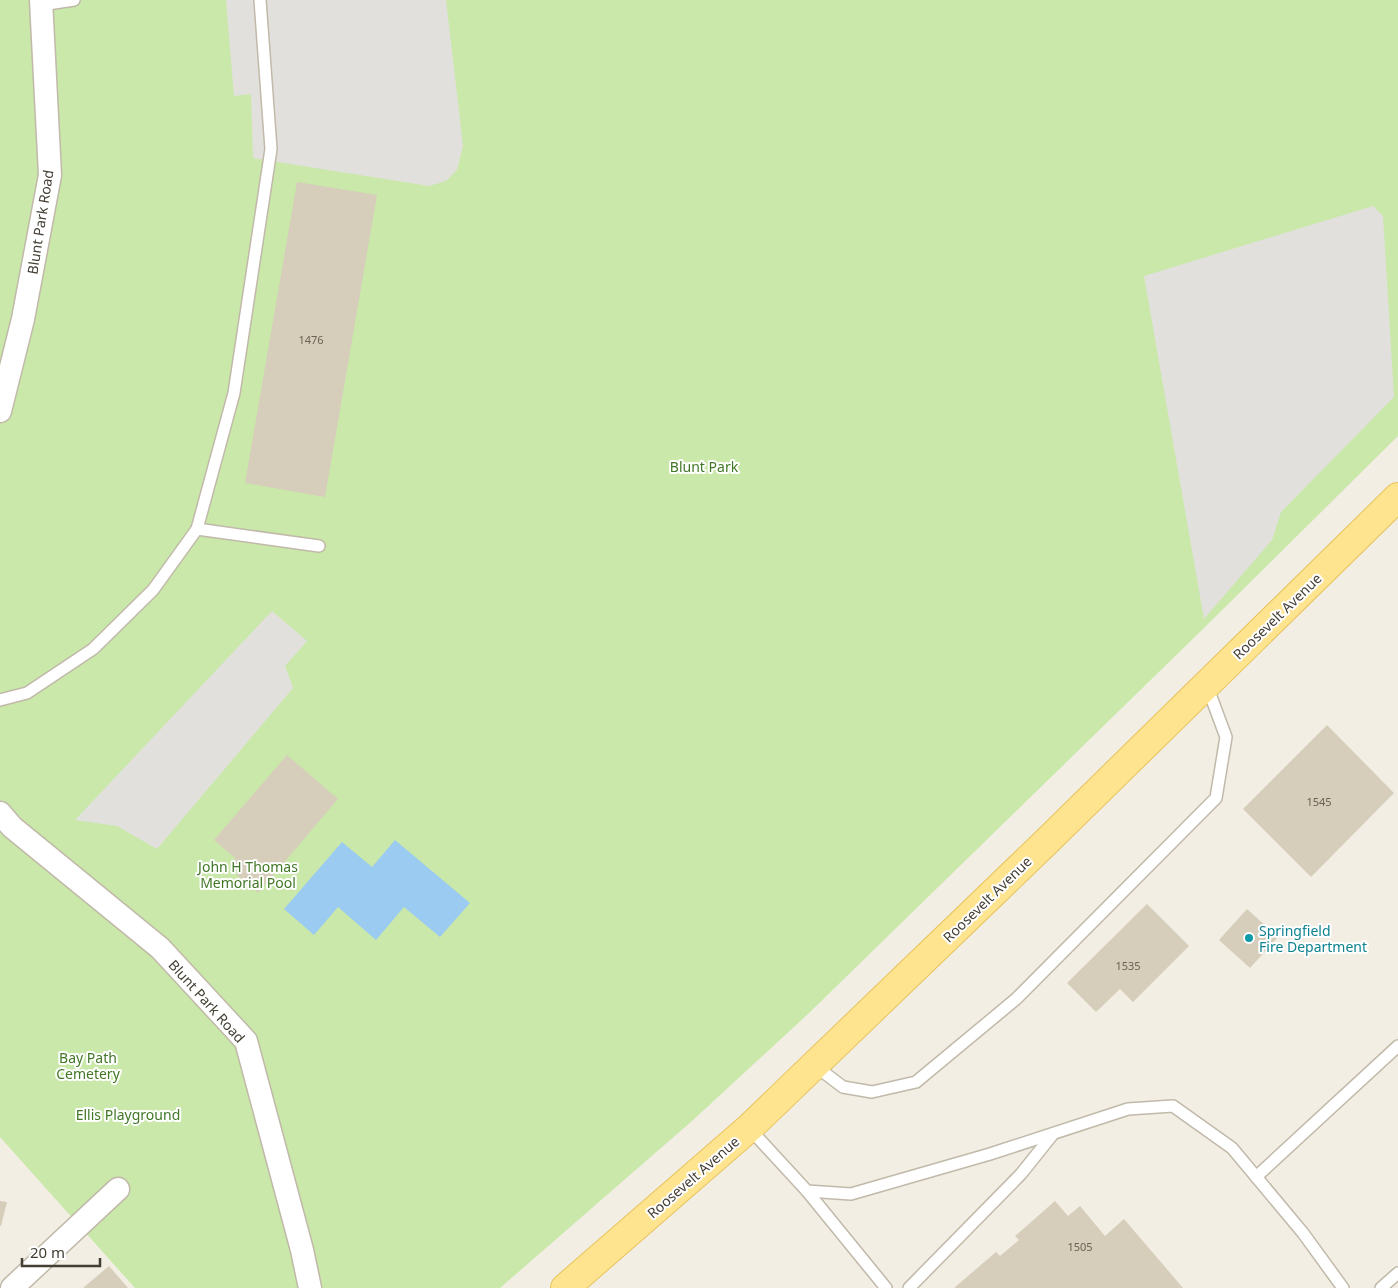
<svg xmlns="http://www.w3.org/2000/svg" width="1398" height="1288" viewBox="0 0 1398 1288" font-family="'Noto Sans',sans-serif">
	<rect width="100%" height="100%" fill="#f2eee3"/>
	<polygon fill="#c9e8aa" points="0,0 1398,0 1398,436 1204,628 808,1014 692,1121 500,1288 135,1288 0,1137"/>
	<g fill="#e2e0dc">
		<polygon points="226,0 446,0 463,146 457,170 446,181 429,186 253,158 251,94 234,96"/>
		<polygon points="1373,206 1383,216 1394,397 1281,512 1272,540 1204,619 1144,276"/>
		<polygon points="272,611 307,641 285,666 293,688 157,849 117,826 75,820"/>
	</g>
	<polygon fill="#9ccbf2" points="395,840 470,903 440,937 404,907 376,940 338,907 314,935 284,909 342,842 372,867"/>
	<g fill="#d7cdbb">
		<polygon points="297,182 377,195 325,497 245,483"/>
		<polygon points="1327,725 1394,793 1311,877 1243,809"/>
		<polygon points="287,755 338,799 258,893 237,875 235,858 214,840"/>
		<polygon points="1147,904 1189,946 1133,1002 1120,989 1096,1012 1067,983"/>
		<polygon points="1247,909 1278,937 1250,968 1219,940"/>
		<polygon points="0,1201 7,1202 1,1226 0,1226"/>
		<polygon points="1055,1201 1068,1216 1080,1206 1105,1236 1124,1219 1183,1288 954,1288 996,1252 1000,1256 1019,1240 1015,1236"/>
		<polygon points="109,1266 128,1288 83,1288"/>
	</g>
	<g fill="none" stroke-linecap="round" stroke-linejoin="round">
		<defs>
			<g id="lane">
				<polyline points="41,5 74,0"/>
				<polyline points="197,529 319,546"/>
				<polyline points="0,700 27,693 93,649 153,590 197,529 234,393 271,149 260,0"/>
				<polyline points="814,1065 843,1087 872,1092 916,1082 1016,999 1216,798 1226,737 1207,686"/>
				<polyline points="749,1128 807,1191 851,1194 990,1154 1128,1109 1173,1106 1232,1148 1303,1233 1343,1288"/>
				<polyline points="1256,1177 1398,1046"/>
				<polyline points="807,1191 886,1288"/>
				<polyline points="909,1288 1021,1174 1053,1134"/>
				<polyline points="1381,1288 1398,1273"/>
			</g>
			<g id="street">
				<polyline points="0,411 23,319 50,175 41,0"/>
				<polyline points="0,813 12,827 160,948 246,1041 302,1250 310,1288"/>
				<polyline points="12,1288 118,1189"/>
			</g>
			<polyline id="primary" points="565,1288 749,1128 1042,846 1398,497"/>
		</defs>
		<use href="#lane" stroke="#c1b9a9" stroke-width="14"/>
		<use href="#street" stroke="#c1b9a9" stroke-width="25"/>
		<use href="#primary" stroke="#e7c35d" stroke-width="30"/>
		<use href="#lane" stroke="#fff" stroke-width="11"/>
		<use href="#street" stroke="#fff" stroke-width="22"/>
		<use href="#primary" stroke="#ffe48f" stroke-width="28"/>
	</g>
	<circle fill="#0f9aa8" stroke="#fff" stroke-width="2" cx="1249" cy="938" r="5"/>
	<g text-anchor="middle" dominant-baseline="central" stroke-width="4" stroke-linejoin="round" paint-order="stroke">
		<g font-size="11" fill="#696255">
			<text x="311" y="339">1476</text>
			<text x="1319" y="801">1545</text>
			<text x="1128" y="965">1535</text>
			<text x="1080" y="1246">1505</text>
		</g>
		<g font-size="14" fill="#443e33" stroke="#fff">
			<text transform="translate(40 222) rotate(-81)">Blunt Park Road</text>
			<text transform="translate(1277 616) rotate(-44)">Roosevelt Avenue</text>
			<text transform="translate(987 899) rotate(-44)">Roosevelt Avenue</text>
			<text transform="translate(207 1001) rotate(48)">Blunt Park Road</text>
			<text transform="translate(693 1177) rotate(-41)">Roosevelt Avenue</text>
		</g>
		<g font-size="14" fill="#417725" stroke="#fff">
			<text x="704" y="466">Blunt Park</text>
			<text x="248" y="866">John H Thomas<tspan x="248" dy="16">Memorial Pool</tspan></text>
			<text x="88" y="1057">Bay Path<tspan x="88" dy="16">Cemetery</tspan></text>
			<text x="128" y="1114">Ellis Playground</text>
		</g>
		<g font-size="14" fill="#0d838f" stroke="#fff" text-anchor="start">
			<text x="1259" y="930">Springfield<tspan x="1259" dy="16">Fire Department</tspan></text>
		</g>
	</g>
	<path d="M22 1258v8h78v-8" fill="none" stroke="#443e33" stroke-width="2.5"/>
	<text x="30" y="1258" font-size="15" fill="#443e33" stroke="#ffffff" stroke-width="4" paint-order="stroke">20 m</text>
</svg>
